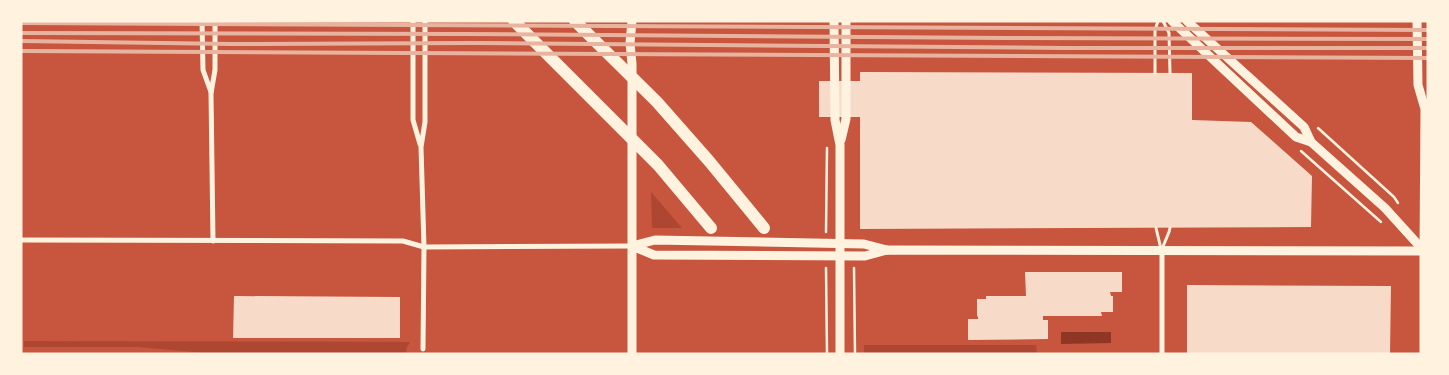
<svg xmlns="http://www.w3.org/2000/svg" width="1449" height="375" viewBox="0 0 1449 375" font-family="'Nunito Sans',sans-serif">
	<rect width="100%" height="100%" fill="#c8553d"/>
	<g fill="#ae4732">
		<polygon points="651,192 682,228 652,228"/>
		<polygon points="24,341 410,342 406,349 407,354 216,354 138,347 24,347"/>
		<polygon points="864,345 1036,345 1037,354 864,354"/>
	</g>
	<polygon fill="#8f3625" points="1061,332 1111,332 1111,343 1061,344"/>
	<g fill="#f7dbc8">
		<polygon points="860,72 1192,73 1192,120 1251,122 1312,176 1311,227 860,229 860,117 819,117 819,81 860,81"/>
		<polygon points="1025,272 1122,272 1122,292 1110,292 1111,296 1113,296 1113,312 1101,312 1102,316 1043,316 1043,320 1048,320 1048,339 968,340 968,319 978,319 978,317 977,316 977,299 986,299 986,296 1026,296"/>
		<polygon points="1187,285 1391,286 1390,354 1187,354"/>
		<polygon points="234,296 400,297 400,338 233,338"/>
	</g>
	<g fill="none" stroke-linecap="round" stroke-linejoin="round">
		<g stroke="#fff3e0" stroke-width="2.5">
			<polyline points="1318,128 1394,197 1398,203"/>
			<polyline points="1301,151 1381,222"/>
			<polyline points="826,232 827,148"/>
			<polyline points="826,268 827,354"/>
			<polyline points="854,268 855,354"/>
		</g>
		<g stroke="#fff3e0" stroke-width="3">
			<polyline points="1163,21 1169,33 1170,73"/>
			<polyline points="1155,73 1155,30 1158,21"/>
			<polyline points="1156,228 1161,249"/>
			<polyline points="1162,249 1169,232 1170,228"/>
		</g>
		<g stroke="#fff3e0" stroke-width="5">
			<polyline points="202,21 203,70 211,92"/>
			<polyline points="413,21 413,120 420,144"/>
			<polyline points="21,240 403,241 424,247 632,246"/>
			<polyline points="213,241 211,93 215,70 215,21"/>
			<polyline points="1162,250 1162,354"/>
			<polyline points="423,349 424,247 421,147 425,122 425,21"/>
		</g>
		<g stroke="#fff3e0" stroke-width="9">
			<polyline points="632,21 630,43 632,64 632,354"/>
			<polyline points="632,246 654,255 865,256 887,250 1424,251 1425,109 1418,85 1417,21"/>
			<polyline points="632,246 655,240 864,244 887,250"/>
		</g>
		<g stroke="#fff3e0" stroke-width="9">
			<polyline points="834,21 835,120 840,145 840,354"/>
			<polyline points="1172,21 1296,137 1311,142"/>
			<polyline points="1187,21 1304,127 1311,142 1385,208 1424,251"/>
			<polyline points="841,140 846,119 846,21"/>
			<polyline points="1424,251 1424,354"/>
		</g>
		<g stroke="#fff3e0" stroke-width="12">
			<polyline points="514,21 658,165 711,228"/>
			<polyline points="575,21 657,102 709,161 764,228"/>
		</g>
		<g stroke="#e9b49f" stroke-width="4">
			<polyline points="21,23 1428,30"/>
			<polyline points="21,33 463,34 1006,38 1428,39"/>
			<polyline points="21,41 232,44 473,43 1064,48 1428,48"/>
			<polyline points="21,51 1428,58"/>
		</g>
	</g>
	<rect width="1449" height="375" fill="none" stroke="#fff3e0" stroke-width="45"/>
</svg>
